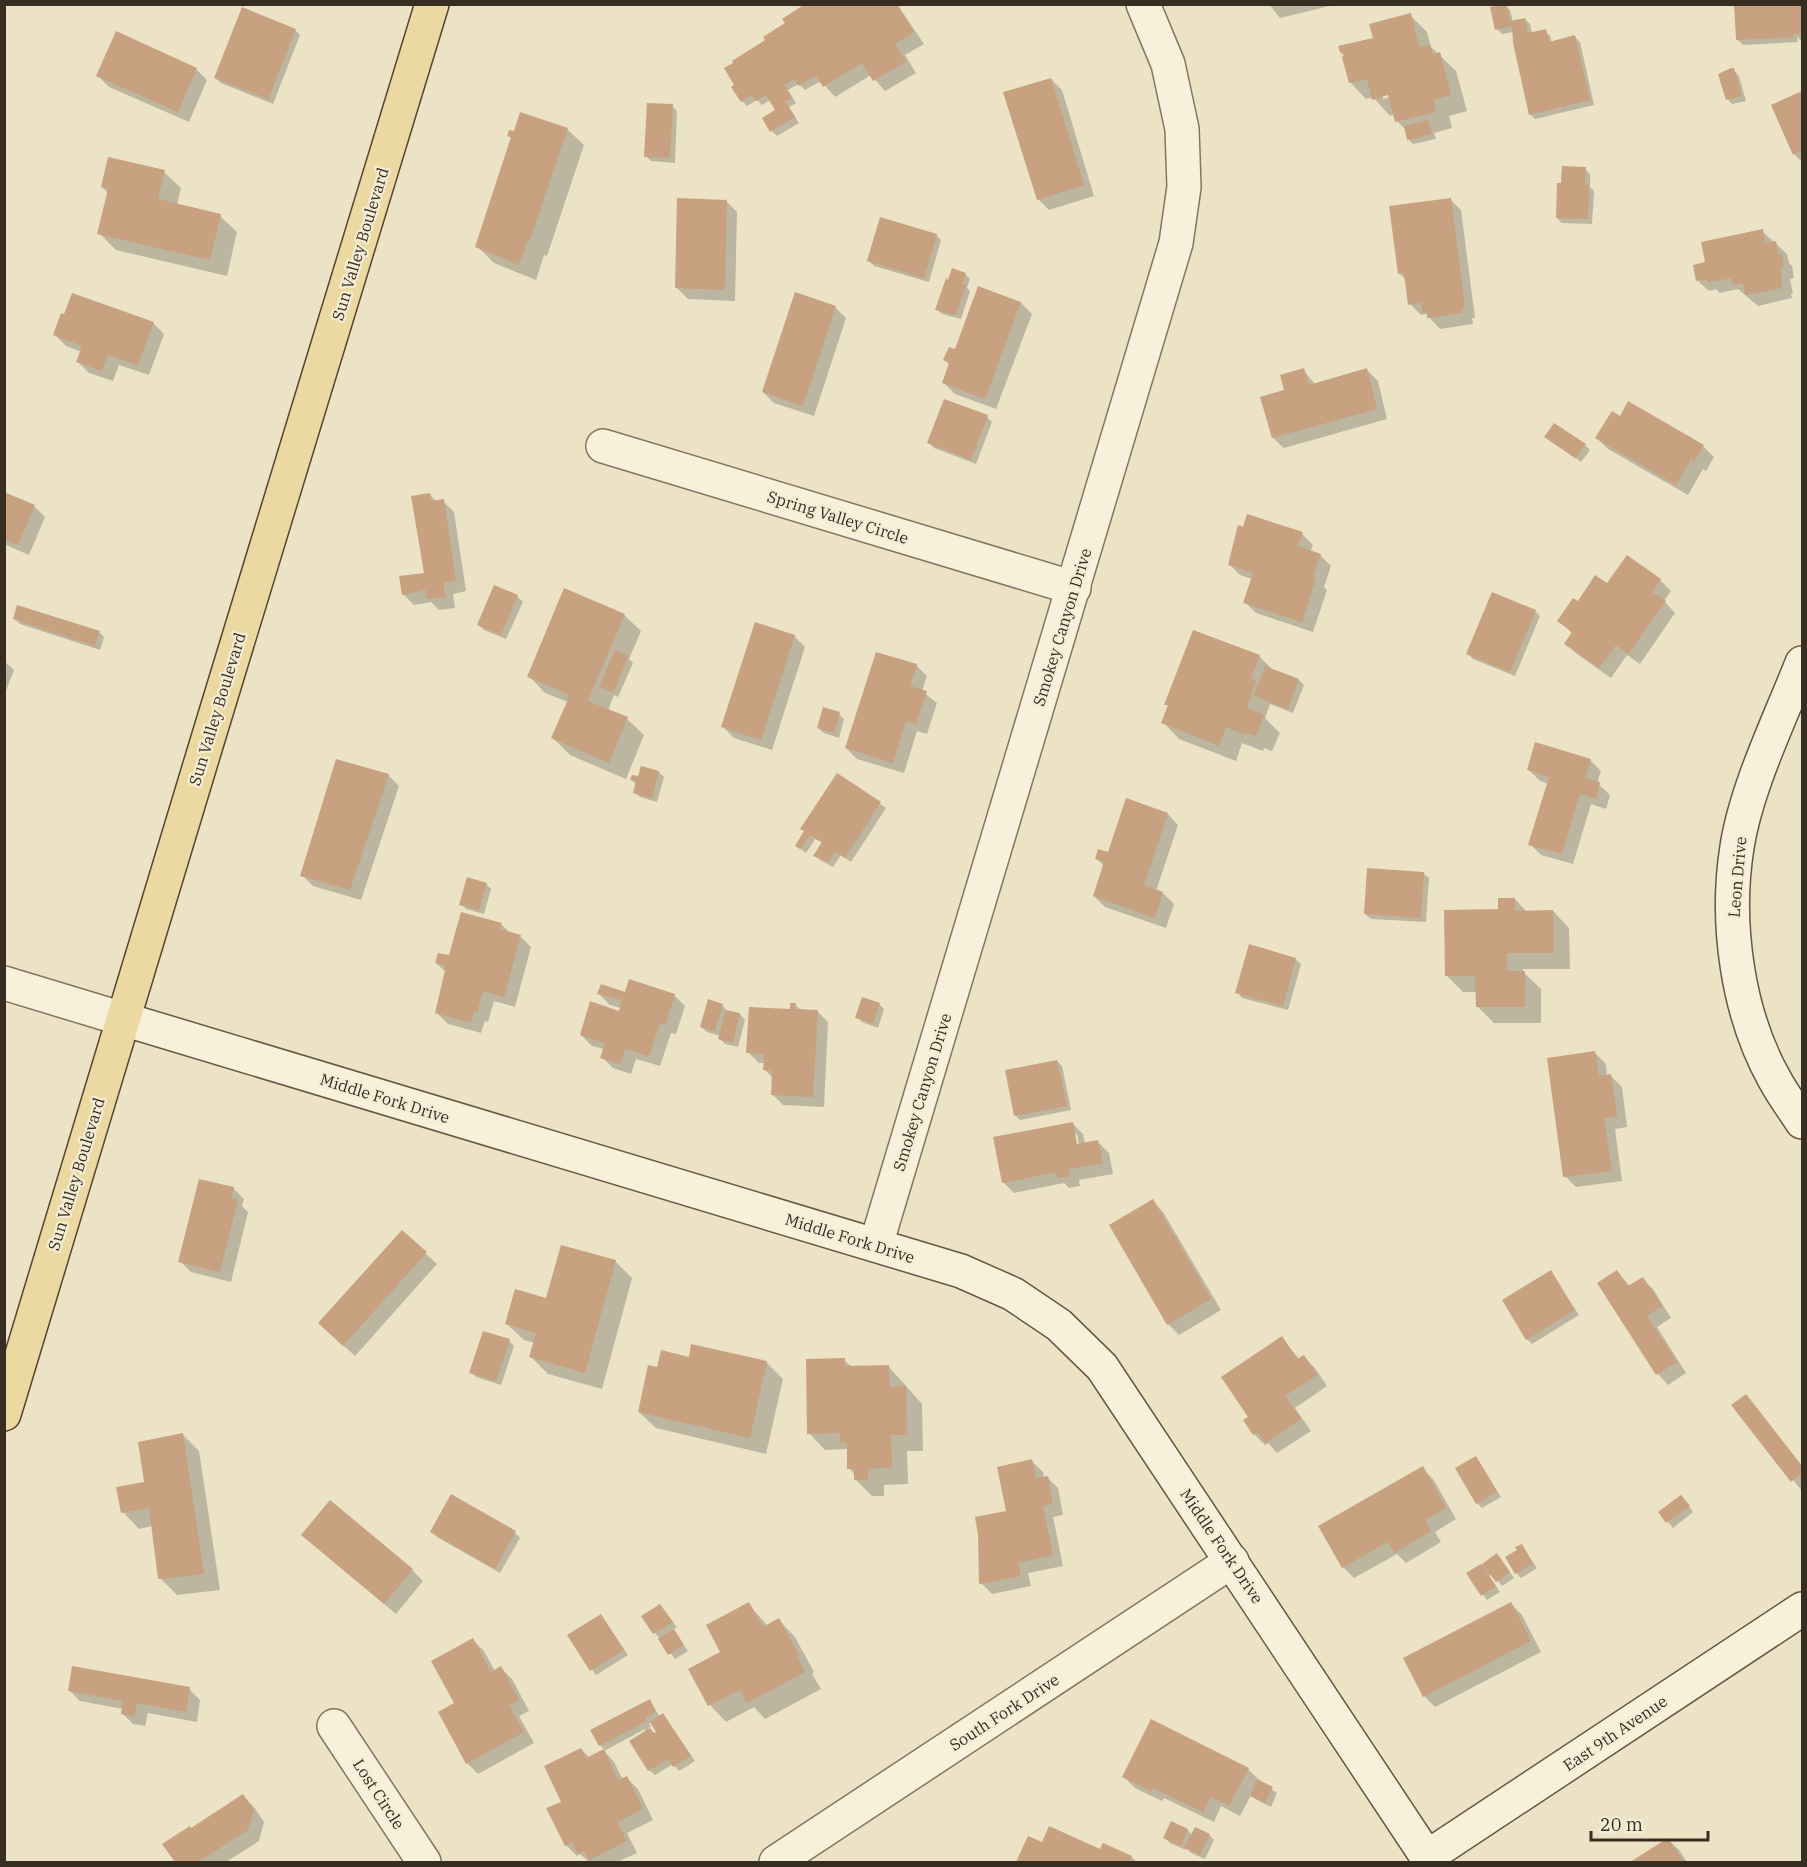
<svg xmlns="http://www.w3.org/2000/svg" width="1807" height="1867" viewBox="0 0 1807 1867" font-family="'IBM Plex Serif',serif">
	<rect width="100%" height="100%" fill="#ece3c7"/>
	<g fill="#0003" fill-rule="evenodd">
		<polygon points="808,4 897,4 924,44 905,55 916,73 885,91 871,75 835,97 821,81 805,90 799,84 788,90 796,103 789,107 799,123 777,136 772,131 777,110 770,100 762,105 757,100 747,106 742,101 767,41"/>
		<polygon points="1269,4 1338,4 1280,18"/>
		<polygon points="1736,4 1802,4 1802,42 1797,36 1798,42 1743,45 1738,40"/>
		<polygon points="1505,5 1510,10 1513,22 1525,19 1530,24 1532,33 1545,31 1550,36 1552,43 1575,37 1580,42 1594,105 1535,119 1530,114 1513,32 1502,34 1497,29"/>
		<path d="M1410 15 1427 32 1431 47 1456 71 1467 111 1449 116 1452 128 1434 133 1436 139 1413 144 1408 139 1407 131 1397 121 1395 114 1390 116 1373 97 1366 99 1350 82 1374 39ZM1395 92 1396 95 1383 99V95Z"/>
		<polygon points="295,30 300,35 273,104 221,83 215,78"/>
		<polygon points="196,69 207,80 189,122 109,87 98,76"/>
		<polygon points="1734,71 1739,76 1746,101 1732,104 1727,99"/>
		<polygon points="1051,79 1062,90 1094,196 1049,210 1038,199"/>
		<polygon points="1802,92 1802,162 1794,154 1773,105"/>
		<polygon points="672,106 677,111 675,163 651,161 646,156"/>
		<polygon points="567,129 584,145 547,256 544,255 536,280 494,263 477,246 512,139 508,136"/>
		<polygon points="1585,169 1590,174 1590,187 1594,191 1592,224 1562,223 1557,218"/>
		<polygon points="164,172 181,188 177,205 220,216 237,232 227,276 116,250 99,233 108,193 102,187"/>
		<polygon points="1450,199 1461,210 1475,318 1472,318 1473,324 1440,329 1426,314 1421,315 1410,304 1406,280 1399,273"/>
		<polygon points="726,201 737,212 735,301 688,299 677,288"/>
		<polygon points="1762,231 1787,254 1789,263 1792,266 1794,278 1790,279 1793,294 1791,294 1792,298 1758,306 1738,289 1720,293 1716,289 1709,291 1698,281 1707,263"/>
		<polygon points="936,235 941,240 929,282 874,266 869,261"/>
		<polygon points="965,274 970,279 967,288 970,291 961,319 942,314 937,309"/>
		<polygon points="979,287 1021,303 1032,314 996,409 955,394 944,383 950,365 945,360 956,351"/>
		<polygon points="835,307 846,318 814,416 774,403 763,392"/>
		<polygon points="153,323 164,334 149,375 119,365 113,381 89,373 78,362 82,352 66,346 55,335"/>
		<polygon points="1303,370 1315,384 1367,370 1378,381 1387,419 1284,448 1273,438 1286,391"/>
		<polygon points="987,417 992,422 976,464 934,448 929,443"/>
		<polygon points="1546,437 1585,445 1590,450 1581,462"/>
		<polygon points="1597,438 1703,446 1714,457 1706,471 1703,469 1688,495 1608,449"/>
		<polygon points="4,494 34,506 45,517 29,555 4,544"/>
		<polygon points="430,495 437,502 443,501 454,512 466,591 453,594 455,608 439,610 431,602 414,605 403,594 426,574"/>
		<polygon points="1239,527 1244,529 1302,534 1313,545 1310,552 1320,555 1331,566 1324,587 1327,590 1313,632 1256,613 1245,602 1252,579 1240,575 1229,564"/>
		<polygon points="1627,557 1660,580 1671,591 1664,601 1675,613 1640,664 1627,655 1611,678 1577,654 1566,643 1573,634 1559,621 1578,603 1607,585"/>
		<polygon points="495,587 517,596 523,602 506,639 484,630 479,625"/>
		<polygon points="1535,611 1540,616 1515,676 1473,659 1468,654"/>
		<polygon points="624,615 641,631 629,659 633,663 618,697 614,695 608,711 627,719 644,735 626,779 570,755 553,738 568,702 545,693 529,676"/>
		<polygon points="15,619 99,632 104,637 100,650 20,624"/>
		<polygon points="794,636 805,647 772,750 734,738 723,727"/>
		<polygon points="1259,656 1274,671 1299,680 1304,685 1293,713 1270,704 1265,718 1280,733 1272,751 1264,748 1263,751 1242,743 1236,761 1179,739 1163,722 1169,707 1166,704"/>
		<polygon points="4,661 14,670 4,696"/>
		<polygon points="916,665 927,676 922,691 937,703 927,734 917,731 904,773 857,759 846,748"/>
		<polygon points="839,714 844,719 839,738 824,733 818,728"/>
		<polygon points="1590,760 1601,771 1597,783 1610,795 1606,809 1591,804 1573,864 1541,855 1530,844 1548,784 1540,781 1529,770"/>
		<polygon points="659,772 664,777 657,802 640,797 634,792 636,784 632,780"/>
		<polygon points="388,775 399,786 361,900 313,886 302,875"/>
		<polygon points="837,775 886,808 851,862 841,855 833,867 820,860 815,855 823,843 815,839 806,853 797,846"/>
		<polygon points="1168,814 1178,825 1156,891 1163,893 1174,904 1166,928 1105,907 1094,896 1104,866 1097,859 1108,854"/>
		<polygon points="1423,873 1429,878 1426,922 1371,919 1365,914"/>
		<polygon points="486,884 491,889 484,914 466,909 461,904"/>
		<polygon points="1515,899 1527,912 1553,911 1569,928 1570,969 1523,969 1523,972 1541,989 1541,1023 1494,1023 1478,1007 1477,992 1463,992 1447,976 1500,911"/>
		<polygon points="501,924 511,934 520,936 531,947 515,1007 494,1001 488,1022 485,1021 481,1033 448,1024 437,1013 446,972 436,963 450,957"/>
		<polygon points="1295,959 1301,964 1288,1010 1242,998 1237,992"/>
		<polygon points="599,994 674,995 685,1006 676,1034 671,1033 660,1066 636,1059 631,1074 613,1068 602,1057 604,1049 592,1046 581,1035 620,1012 621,1008 610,1005"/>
		<polygon points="879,1004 884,1009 878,1028 862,1022 857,1017"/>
		<polygon points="722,1005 727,1011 740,1014 745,1020 738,1047 725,1044 720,1039 721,1036 707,1032 701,1027"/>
		<polygon points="795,1005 801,1010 817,1011 828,1022 824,1107 783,1105 772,1094 773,1078 765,1070 765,1063 759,1063 748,1052 792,1011"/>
		<polygon points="1595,1053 1606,1064 1607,1076 1611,1076 1622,1087 1627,1127 1615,1129 1622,1181 1576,1187 1565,1176"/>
		<polygon points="1057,1061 1062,1066 1071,1110 1020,1120 1015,1115"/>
		<path d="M1072 1123 1083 1134 1085 1144 1098 1142 1109 1153 1113 1174 1079 1180 1080 1186 1069 1188 1064 1183 1014 1193 1003 1182ZM1074 1134H1077L1080 1151 1077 1152Z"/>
		<polygon points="233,1188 244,1199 242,1206 248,1212 231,1282 191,1272 180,1261"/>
		<polygon points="1153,1201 1163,1212 1221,1310 1179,1335 1168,1324"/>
		<polygon points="402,1232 437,1264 355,1356 331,1334"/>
		<polygon points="562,1247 616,1262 632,1278 602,1389 548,1374 531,1357 535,1343 524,1340 507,1324 547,1300"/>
		<polygon points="1550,1272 1579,1315 1532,1344 1527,1339"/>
		<polygon points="1617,1272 1630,1286 1642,1279 1653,1289 1671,1318 1657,1327 1686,1373 1668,1385 1658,1374"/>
		<polygon points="1282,1338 1300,1360 1304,1357 1315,1368 1327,1386 1295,1408 1311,1431 1277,1453 1268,1443 1265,1445 1254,1434 1250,1417"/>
		<polygon points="509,1341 514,1346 501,1385 476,1377 471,1372"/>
		<polygon points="690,1358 767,1363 783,1379 766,1454 656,1428 639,1412 658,1369"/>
		<polygon points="844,1360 852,1367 889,1367 922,1404 923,1451 907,1451 908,1484 884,1485 884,1496 872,1496 855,1479 855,1475 849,1468 848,1449 825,1450 809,1433"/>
		<polygon points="1745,1396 1756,1407 1802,1466 1802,1491 1734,1405"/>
		<polygon points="182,1434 199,1451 220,1590 177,1595 160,1578 153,1526 139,1529 123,1512"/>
		<polygon points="1476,1458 1501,1497 1482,1508 1477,1503"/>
		<polygon points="1032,1461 1043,1472 1044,1478 1047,1477 1058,1488 1063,1515 1053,1517 1063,1566 1028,1573 1031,1586 992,1594 981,1583 1008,1512"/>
		<polygon points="1422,1468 1433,1479 1456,1519 1435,1532 1441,1542 1406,1563 1397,1554 1354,1578 1343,1567"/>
		<polygon points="452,1496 515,1533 520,1538 500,1573 437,1537 432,1532"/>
		<polygon points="1686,1502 1693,1512 1673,1528 1660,1512"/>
		<polygon points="314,1545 412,1570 423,1581 396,1614"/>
		<polygon points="1521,1546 1537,1568 1521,1578 1516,1573"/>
		<polygon points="1497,1555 1514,1578 1502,1586 1492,1573 1489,1576 1500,1592 1487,1600 1468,1574"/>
		<polygon points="748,1604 768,1626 779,1620 795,1637 814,1672 812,1674 821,1689 765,1719 754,1707 726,1722 710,1705 690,1670 722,1653"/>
		<polygon points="1511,1604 1522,1615 1541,1652 1435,1707 1424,1696"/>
		<polygon points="660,1606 677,1627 673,1630 688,1651 675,1659 643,1617"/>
		<polygon points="601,1615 628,1655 596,1675 569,1635"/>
		<polygon points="473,1640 484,1651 495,1671 501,1668 512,1679 529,1711 519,1716 534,1743 478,1774 467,1763 456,1704"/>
		<polygon points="189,1689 200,1700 197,1722 148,1713 145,1726 133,1724 122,1713 123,1709 80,1701 69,1690"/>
		<path d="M650 1701 660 1717 667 1720 695 1761 679 1771 673 1764 655 1775 649 1770 645 1729 604 1751 614 1762 623 1780 627 1778 638 1789 653 1820 627 1833 637 1853 617 1862H589L580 1854 577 1856 566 1845 563 1802 581 1749 590 1758 605 1750 600 1745ZM652 1722 658 1732 655 1734 648 1728 651 1727 649 1723Z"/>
		<polygon points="1248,1769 1259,1780 1277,1793 1271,1807 1257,1800 1251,1795 1240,1816 1221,1806 1214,1822 1164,1798 1162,1801 1135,1788 1124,1777"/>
		<polygon points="243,1796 254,1807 264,1822 259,1841 226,1862 177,1862 164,1844 191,1830"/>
		<polygon points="1188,1830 1192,1835 1209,1835 1214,1840 1205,1859 1191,1853 1187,1848 1186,1850 1170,1843 1165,1838"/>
		<polygon points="1029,1838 1042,1844 1101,1851 1131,1857 1137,1862 1018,1862"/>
		<polygon points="1668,1840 1679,1850 1687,1862 1633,1862"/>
	</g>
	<g fill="#c7a180">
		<polygon points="805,4 897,4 914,32 895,44 906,62 873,81 862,63 823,87 816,76 799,86 794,79 784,85 792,98 785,101 795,117 770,132 762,118 775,110 766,95 756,101 752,95 741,102 731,87 734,85 724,68 733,63 732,61 765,40 763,37 785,23 782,19"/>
		<polygon points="1506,4 1510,21 1525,18 1528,33 1546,29 1549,42 1575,35 1590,100 1529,115 1513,43 1512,26 1495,30 1490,7"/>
		<polygon points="1734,4 1802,4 1802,34 1793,34 1793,37 1736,40"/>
		<polygon points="242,7 296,29 268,99 214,78"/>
		<polygon points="1411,13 1419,47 1430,45 1433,54 1440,52 1451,95 1433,100 1436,112 1395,122 1388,95 1372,100 1367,79 1349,83 1342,57 1344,55 1340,52 1338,46 1373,38 1369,24"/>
		<polygon points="116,31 197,68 178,112 96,76"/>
		<polygon points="1731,68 1734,68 1742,96 1726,100 1718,74"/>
		<polygon points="1051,78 1084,185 1037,200 1003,92"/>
		<polygon points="1802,91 1802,150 1793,155 1771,105"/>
		<polygon points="647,103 673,104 670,158 644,157"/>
		<polygon points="520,112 568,128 530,240 528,240 519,265 475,247 511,137 507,136 509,130 514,131"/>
		<polygon points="1428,120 1432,134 1407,140 1404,126"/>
		<polygon points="108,157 165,170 158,199 221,214 210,260 97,234 108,189 101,187"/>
		<polygon points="1562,166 1586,167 1585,184 1589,185 1588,219 1556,218 1557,183 1561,183"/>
		<polygon points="677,198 727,200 725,290 675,288"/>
		<polygon points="1451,198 1465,307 1462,308 1463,313 1427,318 1427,312 1422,312 1421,302 1408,305 1404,273 1398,274 1389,206"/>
		<polygon points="880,217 937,234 924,278 867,261"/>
		<polygon points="1763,229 1765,243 1776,241 1779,255 1782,254 1784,267 1780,268 1783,283 1781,284 1782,288 1745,295 1743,283 1732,285 1731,278 1707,283 1707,279 1696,281 1693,265 1705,262 1701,242"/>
		<polygon points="952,268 966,273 962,284 966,285 956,315 935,310 946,278 948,280"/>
		<polygon points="978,286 1021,302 985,399 942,383 949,363 943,360 949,347 955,349"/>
		<polygon points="795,292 836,306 803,406 762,392"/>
		<polygon points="72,293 154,322 138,365 108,355 102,371 76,362 82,346 53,335 61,313 64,314"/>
		<polygon points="1304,368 1309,385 1367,368 1377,409 1272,438 1260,397 1284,390 1280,375"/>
		<polygon points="944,399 988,415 971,460 927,443"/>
		<polygon points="1628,401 1704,445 1694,461 1691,459 1676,485 1595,438 1612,411 1620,416"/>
		<polygon points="1554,423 1586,444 1575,458 1544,437"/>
		<polygon points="4,492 35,505 18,545 4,539"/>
		<polygon points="430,493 432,501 444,499 456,581 443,583 445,597 427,599 426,590 402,595 399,576 424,573 411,496"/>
		<polygon points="1247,514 1303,532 1298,546 1321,554 1313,577 1316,578 1302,622 1243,603 1253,573 1228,565 1238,525 1243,527"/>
		<polygon points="1627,555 1661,579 1652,592 1666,601 1628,654 1616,645 1599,668 1564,644 1572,632 1557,621 1573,598 1578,601 1595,575 1607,583"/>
		<polygon points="494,585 518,595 501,635 477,625"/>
		<polygon points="564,588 625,614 588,701 628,717 609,763 551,738 570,695 527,677"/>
		<polygon points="1492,592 1536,610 1510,672 1466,654"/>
		<polygon points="17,605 100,631 95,646 13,619"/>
		<polygon points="755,622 795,635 761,740 721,727"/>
		<polygon points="1193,630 1260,655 1251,679 1256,681 1247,707 1264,715 1256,736 1247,733 1246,735 1226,727 1219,746 1161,723 1168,705 1164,705"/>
		<polygon points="615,650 629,656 613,693 599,687"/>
		<polygon points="876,652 917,664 910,686 927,691 916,724 906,721 893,763 845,748"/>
		<polygon points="1265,666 1299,679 1288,709 1254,696"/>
		<polygon points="823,707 840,712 834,733 817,728"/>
		<polygon points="1535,742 1591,759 1585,778 1600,782 1596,799 1580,794 1562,854 1528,845 1549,777 1527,770"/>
		<polygon points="336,759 389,774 350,890 300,876"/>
		<polygon points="641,766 659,771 652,798 633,793 636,781 630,780 632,775 638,776"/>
		<polygon points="837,773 881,802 845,858 835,852 828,862 813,856 822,842 810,835 800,849 795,846 804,831 800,829"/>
		<polygon points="1126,798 1168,813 1144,885 1163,892 1155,918 1093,896 1104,862 1095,859 1098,849 1108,852"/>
		<polygon points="1367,868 1424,872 1421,918 1364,914"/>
		<polygon points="467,877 487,883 479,910 459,905"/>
		<polygon points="1498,898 1515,898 1515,911 1553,910 1554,953 1507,953 1507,971 1525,971 1525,1007 1476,1007 1475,976 1445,976 1444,910 1498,909"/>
		<polygon points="461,912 502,923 500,929 521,935 504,997 483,991 477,1012 474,1011 471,1023 435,1013 446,966 435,963 438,953 449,955"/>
		<polygon points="1249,944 1296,958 1283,1006 1235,993"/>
		<polygon points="629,979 675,994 666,1024 660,1023 649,1056 625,1049 620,1064 600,1058 605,1043 580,1035 590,1001 619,1011 622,1000 597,994 601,984 625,992"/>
		<polygon points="862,997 880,1003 873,1023 855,1018"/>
		<polygon points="708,999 723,1004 715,1031 700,1027"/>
		<polygon points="790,1003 796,1003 795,1009 818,1010 813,1097 771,1095 772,1071 763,1070 764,1054 746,1053 749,1007 790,1009"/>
		<polygon points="726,1010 740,1013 733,1043 718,1039"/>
		<polygon points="1595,1051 1599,1076 1611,1074 1617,1116 1604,1118 1612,1171 1563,1177 1547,1058"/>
		<polygon points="1057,1060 1067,1106 1014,1116 1005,1070"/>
		<polygon points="1073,1122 1077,1144 1098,1140 1103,1163 1069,1169 1070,1176 1057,1178 1056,1172 1002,1183 993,1137"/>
		<polygon points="199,1179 234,1187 231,1198 238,1200 220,1272 178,1262"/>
		<polygon points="1153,1199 1211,1299 1167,1325 1109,1225"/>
		<polygon points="402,1230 427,1252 343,1346 318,1323"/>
		<polygon points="561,1245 616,1260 585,1373 529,1357 536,1333 505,1324 515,1289 546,1298"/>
		<polygon points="1551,1270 1575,1310 1526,1340 1502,1300"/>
		<polygon points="1617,1270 1628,1286 1643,1277 1662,1306 1647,1316 1677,1362 1656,1375 1597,1283"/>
		<polygon points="483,1331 510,1339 496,1381 469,1373"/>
		<polygon points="1282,1336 1297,1359 1304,1355 1317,1375 1285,1396 1301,1419 1265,1443 1258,1432 1253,1435 1243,1420 1248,1417 1221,1377"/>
		<polygon points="691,1344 767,1361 750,1438 638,1412 648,1365 657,1367 661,1350 689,1357"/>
		<polygon points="845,1358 845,1366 889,1365 890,1387 906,1386 907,1435 891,1435 892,1468 868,1469 868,1480 854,1480 854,1469 847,1469 847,1443 840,1443 840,1433 807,1434 806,1359"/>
		<polygon points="1746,1394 1802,1466 1802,1473 1791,1482 1731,1405"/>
		<polygon points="183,1433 204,1574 158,1579 149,1508 121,1513 116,1487 144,1482 138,1442"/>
		<polygon points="1476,1456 1497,1491 1476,1504 1455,1468"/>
		<polygon points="1032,1459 1036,1478 1048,1476 1053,1504 1043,1506 1053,1555 1018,1563 1021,1576 979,1584 978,1535 975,1517 1006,1511 997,1467"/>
		<polygon points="1423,1466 1446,1508 1425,1520 1431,1531 1394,1553 1388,1542 1342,1568 1318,1526"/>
		<polygon points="451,1494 516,1531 495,1569 430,1532"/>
		<polygon points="1681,1495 1690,1506 1666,1523 1658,1512"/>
		<polygon points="330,1500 413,1569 384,1604 301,1535"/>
		<polygon points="1522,1544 1533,1563 1515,1574 1505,1557 1517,1550 1515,1547"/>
		<polygon points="1497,1553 1510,1572 1496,1582 1482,1564"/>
		<polygon points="1481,1564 1496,1586 1481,1596 1466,1573"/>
		<polygon points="749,1602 763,1627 779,1618 799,1655 797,1657 805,1672 747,1703 740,1690 708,1706 688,1669 720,1652 706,1625"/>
		<polygon points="1511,1602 1531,1641 1423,1697 1403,1658"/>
		<polygon points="660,1604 673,1622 653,1634 641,1616"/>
		<polygon points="601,1614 624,1650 590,1671 567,1635"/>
		<polygon points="674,1629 684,1645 668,1655 658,1639"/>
		<polygon points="473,1638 491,1672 501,1666 519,1700 509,1705 524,1732 466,1764 438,1712 454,1703 431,1661"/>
		<polygon points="72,1666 190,1687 186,1712 137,1703 135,1716 121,1714 123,1701 68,1691"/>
		<polygon points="650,1699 656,1712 645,1718 647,1721 599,1746 590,1730"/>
		<polygon points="663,1713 691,1756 673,1767 668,1759 648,1771 629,1741 650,1728 654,1733 656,1732 650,1722"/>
		<polygon points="1151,1719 1249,1768 1229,1806 1210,1797 1203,1812 1153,1788 1151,1791 1122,1777"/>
		<polygon points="581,1748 586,1758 604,1749 618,1780 627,1776 643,1809 617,1822 627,1841 589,1860 584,1851 578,1854 572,1842 565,1846 546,1808 561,1802 544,1766"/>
		<polygon points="1257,1779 1273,1787 1265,1803 1250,1796"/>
		<polygon points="243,1794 254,1810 248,1830 198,1862 175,1862 162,1844 190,1826 191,1828"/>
		<polygon points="1171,1821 1188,1829 1181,1846 1163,1838"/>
		<polygon points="1049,1826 1100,1849 1103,1843 1132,1856 1129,1862 1016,1862 1028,1836 1042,1842"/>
		<polygon points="1195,1827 1210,1834 1200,1855 1184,1848"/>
		<polygon points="1668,1838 1684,1862 1630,1862"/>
	</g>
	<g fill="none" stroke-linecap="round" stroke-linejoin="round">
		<defs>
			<g id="street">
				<polyline points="603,446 1074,588"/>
				<polyline points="4,983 123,1019"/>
				<polyline points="876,1245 1176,243 1184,187 1182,129 1168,64 1143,4"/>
				<polyline points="334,1726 424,1862"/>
				<polyline points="776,1862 1232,1561"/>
			</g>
			<g id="secondary">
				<path d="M1802 663C1780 719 1746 788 1737 847 1725 922 1737 1013 1775 1080 1783 1095 1793 1108 1802 1122"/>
				<polyline points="123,1019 961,1271 1013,1294 1059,1325 1102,1367 1427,1857 1802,1609"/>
			</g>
			<polyline id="primary" points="4,1414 207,742 432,4"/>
		</defs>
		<use href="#street" stroke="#86755e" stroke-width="36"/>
		<use href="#secondary" stroke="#685741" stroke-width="36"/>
		<use href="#primary" stroke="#544431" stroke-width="36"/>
		<use href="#street" stroke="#f7f0da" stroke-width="33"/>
		<use href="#secondary" stroke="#f7f0da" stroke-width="33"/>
		<use href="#primary" stroke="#ecd9a2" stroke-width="33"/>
	</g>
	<g text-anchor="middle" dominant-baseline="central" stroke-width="4.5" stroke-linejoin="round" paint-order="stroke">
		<g font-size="16" fill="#372d20" stroke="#f3edd6">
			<text transform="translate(360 244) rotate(-73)">Sun Valley Boulevard</text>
			<text transform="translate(838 517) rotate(17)">Spring Valley Circle</text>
			<text transform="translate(1062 627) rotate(-73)">Smokey Canyon Drive</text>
			<text transform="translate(217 709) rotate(-73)">Sun Valley Boulevard</text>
			<text transform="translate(1737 877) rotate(-85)">Leon Drive</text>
			<text transform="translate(922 1092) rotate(-73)">Smokey Canyon Drive</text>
			<text transform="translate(385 1098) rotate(17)">Middle Fork Drive</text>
			<text transform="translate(76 1174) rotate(-73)">Sun Valley Boulevard</text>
			<text transform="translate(850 1238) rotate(17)">Middle Fork Drive</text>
			<text transform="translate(1222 1546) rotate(56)">Middle Fork Drive</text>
			<text transform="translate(1004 1712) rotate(-33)">South Fork Drive</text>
			<text transform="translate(1615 1733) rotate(-34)">East 9th Avenue</text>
			<text transform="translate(379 1794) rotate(57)">Lost Circle</text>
		</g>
	</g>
	<rect width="1807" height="1867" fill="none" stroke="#372d20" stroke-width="12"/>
	<path d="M1591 1831v9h117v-9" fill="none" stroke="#372d20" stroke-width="3"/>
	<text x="1600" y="1831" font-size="18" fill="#372d20" stroke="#f3edd6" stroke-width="4.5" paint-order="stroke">20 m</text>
</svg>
